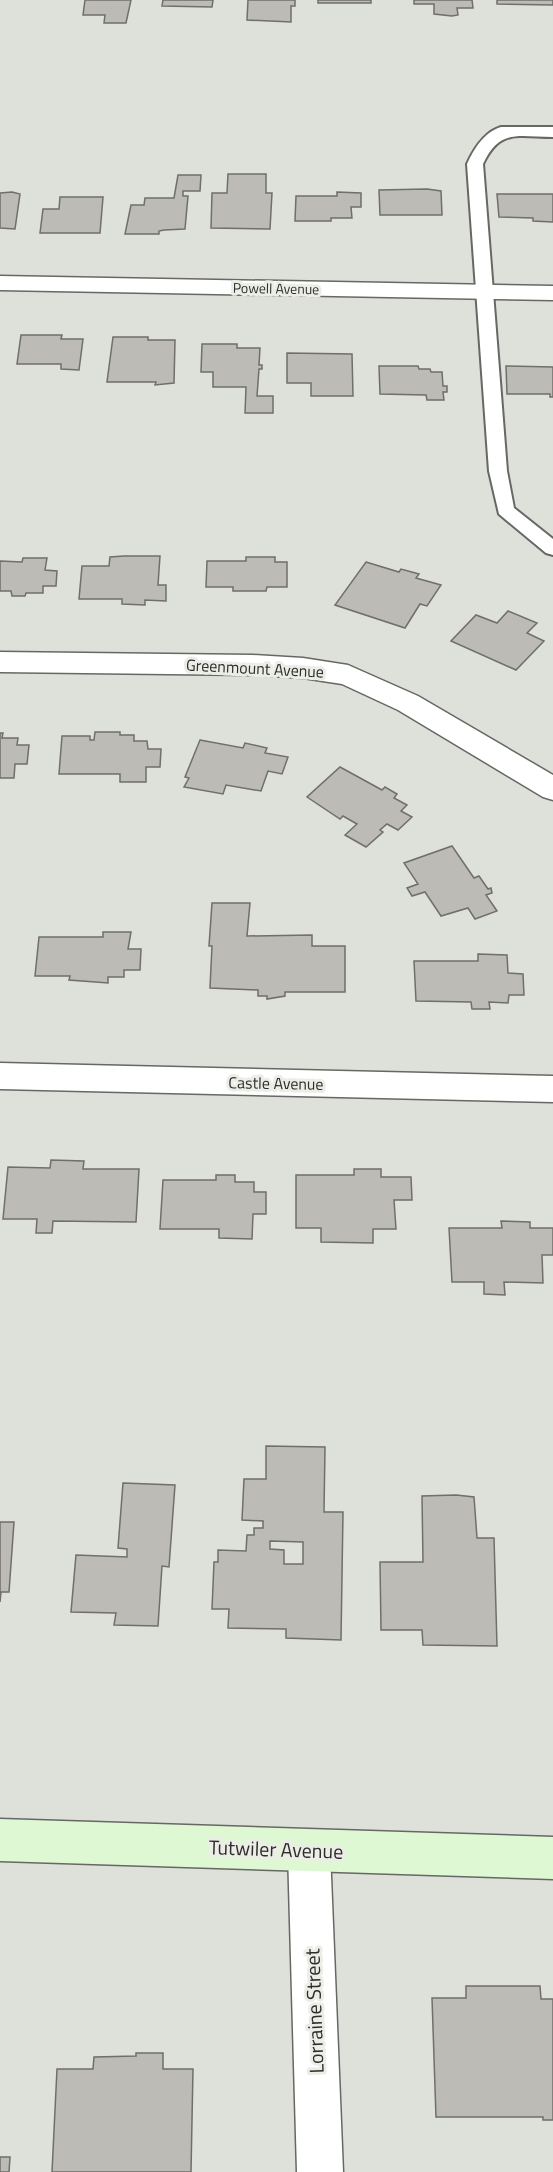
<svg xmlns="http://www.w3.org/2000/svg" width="553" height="2172" viewBox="0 0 553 2172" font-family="'Titillium Web',sans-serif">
	<rect width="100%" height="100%" fill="#dee0da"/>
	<g fill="#bcbbb5" stroke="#706f6a" stroke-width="1.5" fill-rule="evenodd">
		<polygon points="85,0 131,0 126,23 104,23 105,15 83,15"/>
		<polygon points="163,0 213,0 212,7 162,6"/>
		<polygon points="248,0 295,0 295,6 291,6 291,22 247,20"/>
		<rect x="318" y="0" width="53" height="3"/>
		<polygon points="414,0 472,0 473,8 457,8 458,15 452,16 434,14 434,4 414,4"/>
		<polygon points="497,0 553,0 553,5 497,4"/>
		<polygon points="228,174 266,174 266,193 272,193 270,229 211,228 212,193 227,193"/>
		<polygon points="178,175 201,175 200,191 183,191 183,196 188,196 185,229 164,230 159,231 159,234 125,234 131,205 144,205 145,198 174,198"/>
		<polygon points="427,189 441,191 442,215 380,215 379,190"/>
		<polygon points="12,192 20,194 15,229 0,228 0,193"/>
		<polygon points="337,192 361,193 361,207 351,207 352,218 331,218 331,221 295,221 296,196 337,196"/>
		<polygon points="497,194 553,194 553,222 533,221 533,218 499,217"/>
		<polygon points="60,197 103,197 100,233 40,233 43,209 59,209"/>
		<polygon points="21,335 62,335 61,339 83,339 79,370 61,369 61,364 17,364"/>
		<polygon points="113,337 148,337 148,340 175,340 174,383 155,385 156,382 107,382"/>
		<polygon points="202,344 237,344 237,348 260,348 259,365 262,365 262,369 259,369 257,396 273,396 273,413 245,413 246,387 213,387 213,372 201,372"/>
		<polygon points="287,353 352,354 353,396 311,396 311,383 287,383"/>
		<polygon points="379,366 418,366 419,369 430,369 431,372 442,372 443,386 447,386 447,392 443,392 444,400 427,400 426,395 380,394"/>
		<polygon points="506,366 553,367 553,397 550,397 550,394 507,394"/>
		<polygon points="124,556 160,556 158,585 166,585 166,601 145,600 145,605 122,604 122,599 79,599 82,566 109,566 110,557"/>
		<polygon points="246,557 275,557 275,562 287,562 287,587 267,587 266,591 233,591 233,587 206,587 207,561 246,561"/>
		<polygon points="23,558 47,558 45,570 57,571 56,586 43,586 43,593 26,593 25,596 12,596 11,591 0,591 0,561 22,562"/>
		<polygon points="366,562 399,572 401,569 419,574 416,578 441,585 427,606 420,604 405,628 335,605"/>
		<polygon points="508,611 537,623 527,633 544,641 516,670 451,641 476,615 497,623"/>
		<polygon points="95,732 120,732 120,735 134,735 134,741 147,741 148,749 161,749 160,767 146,767 146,782 120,782 120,774 59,774 62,736 90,736 90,740 94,740"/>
		<polygon points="0,733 3,733 2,738 18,738 17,745 29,745 27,764 15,764 14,778 0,778"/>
		<polygon points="200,740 243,748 245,743 267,748 265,753 288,757 282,774 268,771 261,791 226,785 223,794 184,787 189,778 185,777"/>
		<polygon points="340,767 382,790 385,787 397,794 394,798 407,805 401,811 412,817 398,830 387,824 380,830 383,832 366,847 345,835 357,824 343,816 340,819 307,797"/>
		<polygon points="452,846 474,878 479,876 488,889 491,888 492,893 486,895 497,911 475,919 468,908 441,916 425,892 412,896 407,888 418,884 404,863"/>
		<polygon points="212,903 250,903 247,936 312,935 312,946 345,946 345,992 285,992 285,996 267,999 267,996 258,996 258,990 210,988 212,946 209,946"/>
		<polygon points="103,932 131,932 128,949 141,949 140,970 124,970 124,977 108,977 108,983 69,980 70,976 35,976 39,937 103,937"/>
		<polygon points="478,954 507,955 508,973 523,974 524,995 509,995 508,1003 489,1002 490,1009 472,1009 471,1002 416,1001 414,961 478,961"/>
		<polygon points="51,1160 84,1161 83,1169 139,1169 136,1222 53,1221 52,1233 36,1233 37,1219 3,1219 8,1167 50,1168"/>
		<polygon points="354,1169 381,1169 381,1177 411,1177 412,1200 394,1200 396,1229 373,1229 373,1243 321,1242 321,1228 296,1228 296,1175 354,1175"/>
		<polygon points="216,1175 235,1175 235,1182 254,1182 254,1192 266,1192 266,1214 253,1214 252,1239 219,1238 219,1229 160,1229 163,1180 216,1180"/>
		<polygon points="501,1221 530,1222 530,1228 553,1228 553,1255 542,1255 543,1283 504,1282 505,1295 484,1294 484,1282 452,1282 449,1228 502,1228"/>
		<path d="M266 1446 325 1447 324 1512H343L341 1640 286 1638V1629L228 1628 229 1609H212L214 1562H218V1550L246 1551 247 1535H254V1528H263V1521L242 1520 244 1479H266ZM270 1541 303 1542V1564H284V1550L270 1549Z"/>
		<polygon points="123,1483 175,1485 169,1567 162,1566 158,1626 114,1625 116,1613 71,1612 76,1555 127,1557 127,1549 118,1548"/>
		<polygon points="456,1495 474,1497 477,1538 494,1538 497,1646 423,1645 422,1630 381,1630 380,1562 423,1562 422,1496"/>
		<polygon points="0,1522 14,1522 9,1592 1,1592 0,1602"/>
		<polygon points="466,1986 540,1986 541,1999 553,1999 553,2120 543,2120 543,2117 436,2117 432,1998 466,1998"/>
		<polygon points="136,2053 163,2053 163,2069 193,2069 191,2172 52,2172 57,2069 93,2069 94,2057 136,2056"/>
		<polygon points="0,2157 10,2157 9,2172 0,2172"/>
	</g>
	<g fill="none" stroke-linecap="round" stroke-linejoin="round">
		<defs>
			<path id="lane" d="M501 127H553V137C518 137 500 128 483 164L507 471 514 508 553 539V555L546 553 499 514 489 471 467 164C474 149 484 132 501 127Z"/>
			<g id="street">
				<polygon points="0,276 553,286 553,300 0,290"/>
				<polygon points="0,652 252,655 303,658 348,665 418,696 553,775 553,800 543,797 398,710 342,684 303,678 252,675 0,672"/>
				<polygon points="0,1063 553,1076 553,1102 0,1089"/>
				<polygon points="309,1830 324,1836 330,1851 343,2172 297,2172 288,1851 294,1836"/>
			</g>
			<polygon id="secondary" points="0,1819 553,1837 553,1879 0,1861"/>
		</defs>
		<use href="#lane" stroke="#676863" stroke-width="4"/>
		<use href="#street" stroke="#676863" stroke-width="3"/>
		<use href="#secondary" stroke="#676863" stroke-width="3"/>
		<use href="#lane" fill="#fff" fill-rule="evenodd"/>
		<use href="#street" fill="#fff" fill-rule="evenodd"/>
		<use href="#secondary" fill="#def8d3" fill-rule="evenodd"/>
	</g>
	<g text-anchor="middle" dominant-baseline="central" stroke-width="6" stroke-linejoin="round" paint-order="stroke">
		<g font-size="14" fill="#2d2e2b" stroke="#ecede7">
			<text transform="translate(276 288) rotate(1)">Powell Avenue</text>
		</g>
		<g font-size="16" fill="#2d2e2b" stroke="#ecede7">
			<text transform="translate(255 668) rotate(3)">Greenmount Avenue</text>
			<text transform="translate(276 1083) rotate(1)">Castle Avenue</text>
		</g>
		<g font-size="20" fill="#2d2e2b" stroke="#ecede7">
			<text transform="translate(276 1849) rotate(2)">Tutwiler Avenue</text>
			<text transform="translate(314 2011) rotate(-92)">Lorraine Street</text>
		</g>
	</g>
</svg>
